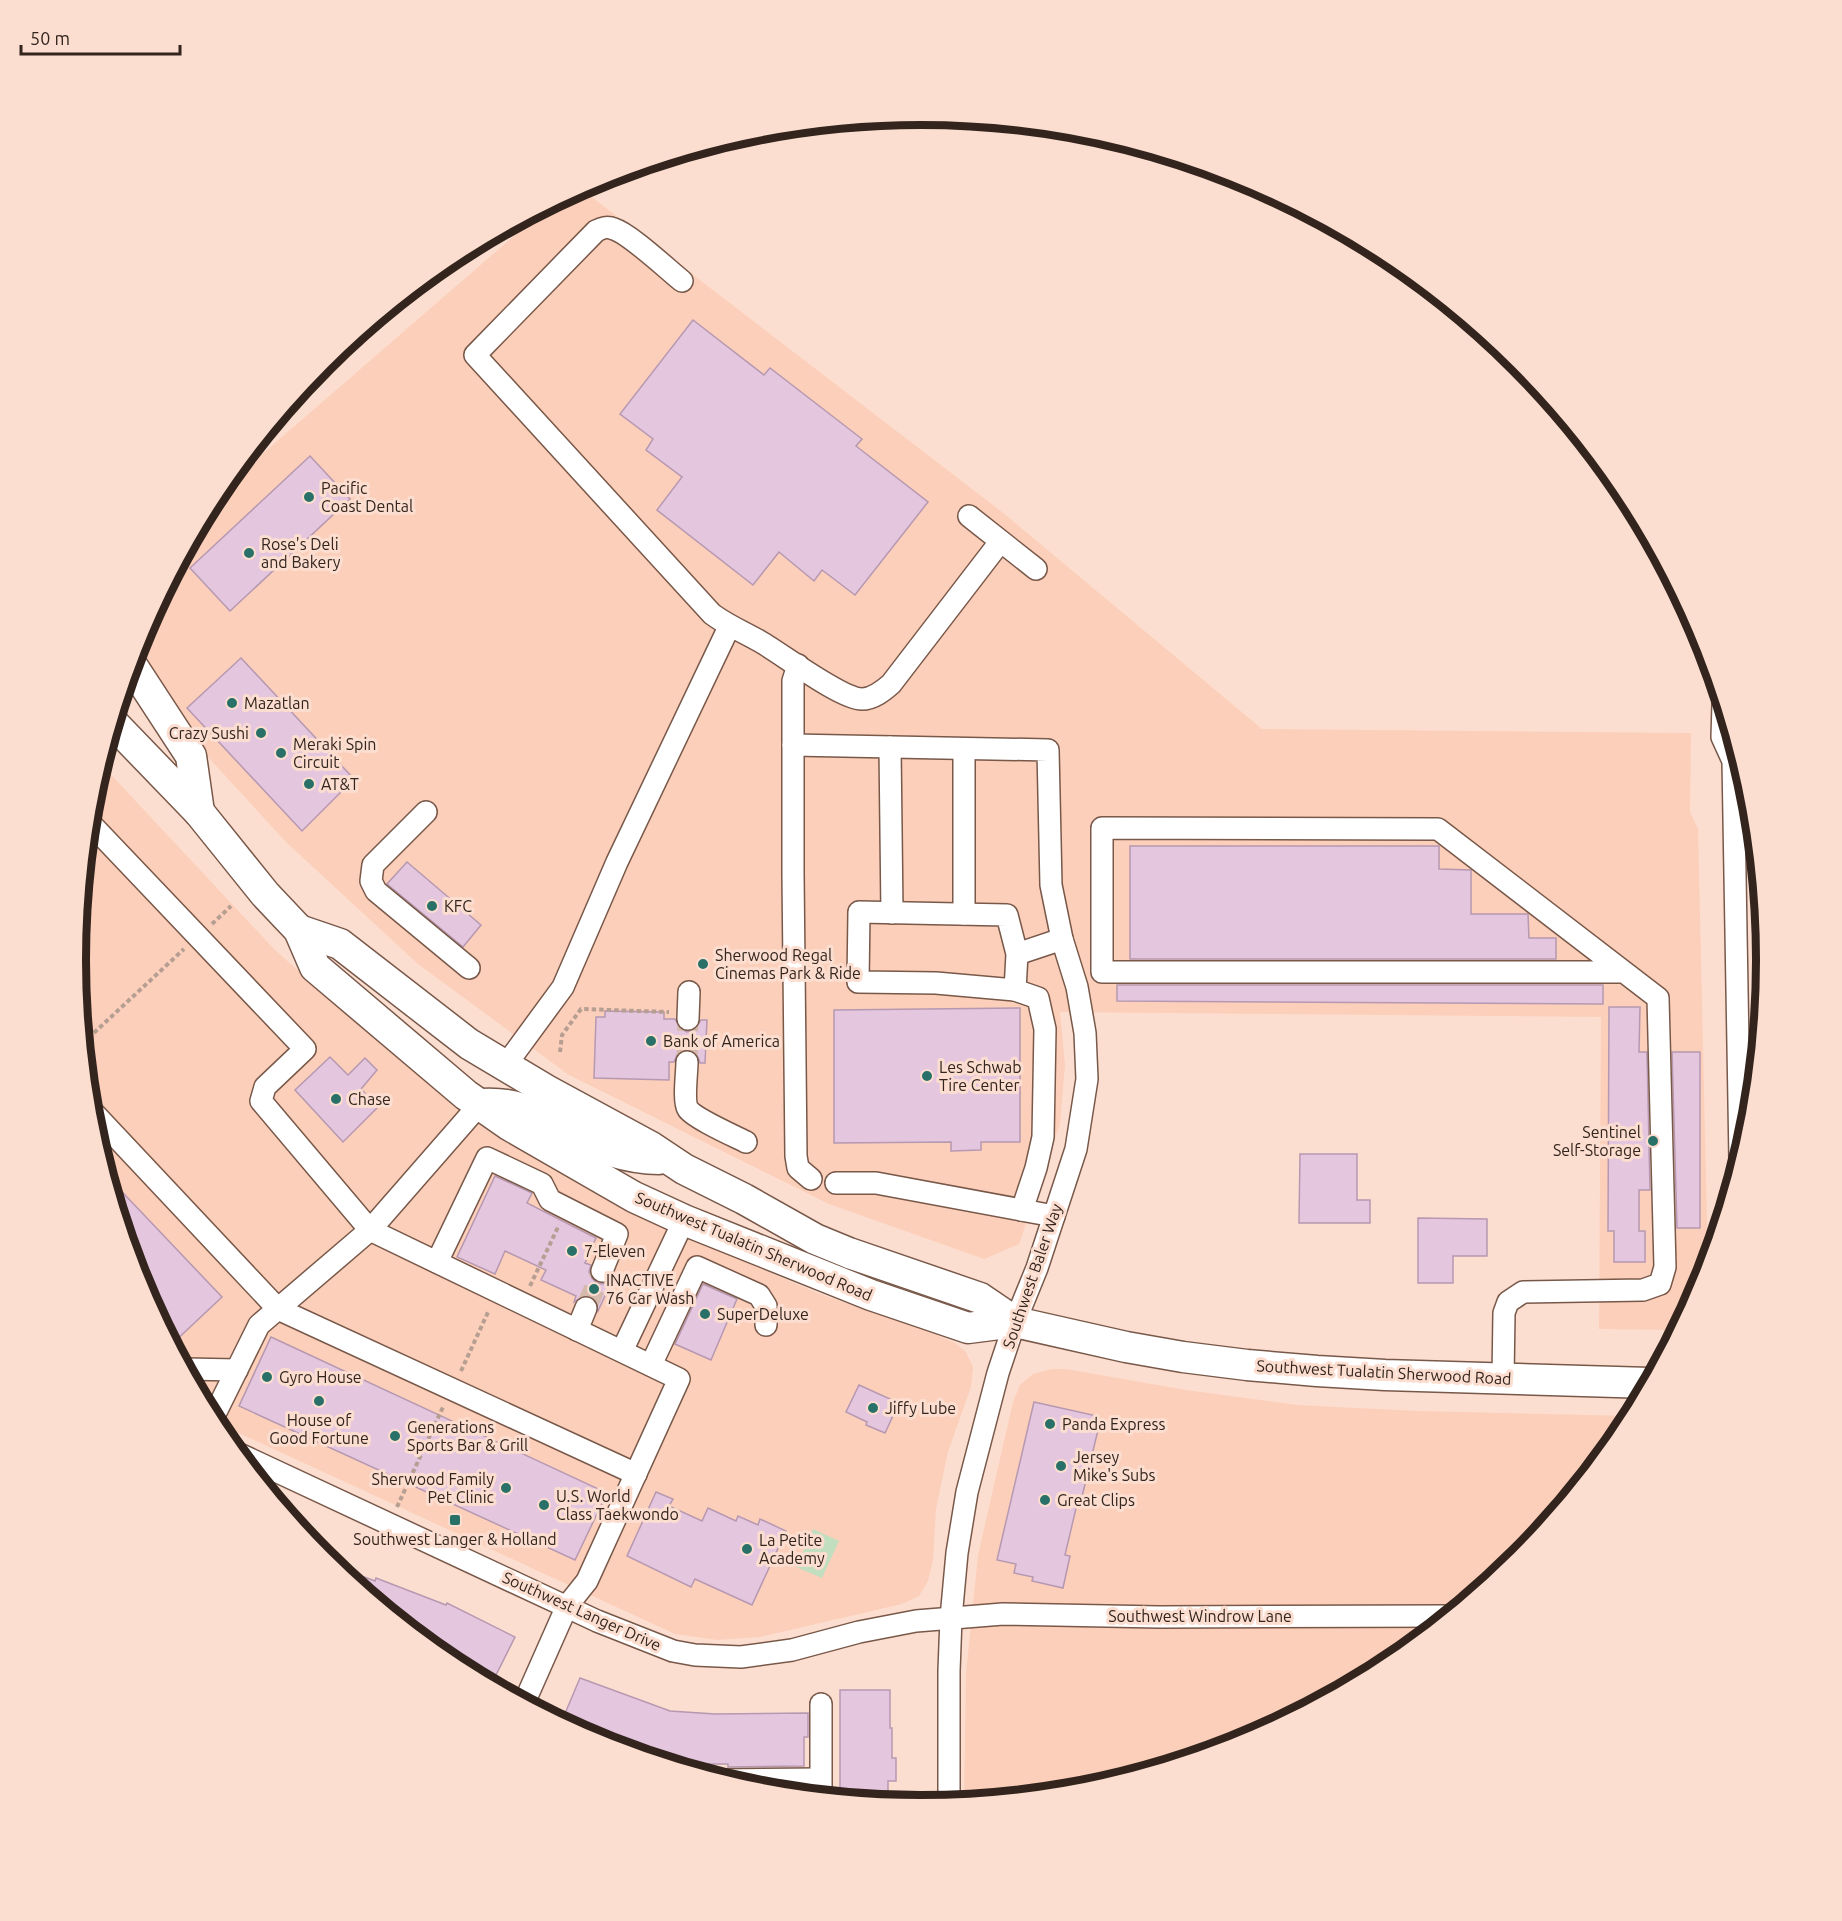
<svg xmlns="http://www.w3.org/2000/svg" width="1842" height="1921" viewBox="0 0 1842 1921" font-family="Ubuntu,sans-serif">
	<rect width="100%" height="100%" fill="#fcded0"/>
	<g fill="#fccfba">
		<polygon points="580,188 1002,512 1262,729 1691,733 1690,812 1698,829 1708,1265 1702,1285 1678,1330 1599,1329 1601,1017 1060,1012 1065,1065 1060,1124 1019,1244 984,1259 829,1204 569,1075 418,964 286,842 129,671 140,636 215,495 552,203"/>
		<polygon points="101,764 275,950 352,1018 537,1150 718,1250 820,1294 937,1335 955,1343 966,1352 973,1367 971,1387 948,1452 936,1509 933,1560 928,1581 919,1596 902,1604 760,1637 717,1640 675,1634 228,1428 213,1423 139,1284 91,1125 75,961 91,795"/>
		<polygon points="1052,1369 1066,1369 1186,1390 1297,1405 1418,1411 1632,1416 1624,1431 1519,1559 1391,1664 1244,1742 1086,1790 964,1802 966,1673 978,1555 1013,1402 1020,1385 1033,1374"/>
	</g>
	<polygon fill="#c1debf" points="813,1529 839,1541 822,1578 796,1567"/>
	<g fill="#e5c6df" stroke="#b698b1" stroke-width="1.5">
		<polygon points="693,320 764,375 770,368 862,439 856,446 928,502 855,595 822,570 814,581 779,552 753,585 657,510 682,477 646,450 653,439 620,414"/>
		<polygon points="310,456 350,499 230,611 190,568"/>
		<polygon points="241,658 354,779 302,831 187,708"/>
		<polygon points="1130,846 1439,846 1439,869 1471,870 1471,914 1528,914 1529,938 1556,938 1556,959 1130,959"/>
		<polygon points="407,862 481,925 463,947 387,884"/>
		<polygon points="1117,985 1603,985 1603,1004 1117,1001"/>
		<polygon points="1609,1007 1640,1007 1639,1052 1647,1052 1650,1190 1639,1190 1639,1231 1645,1231 1645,1262 1614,1262 1614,1231 1608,1231"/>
		<polygon points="1020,1008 1020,1142 981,1142 981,1150 951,1151 951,1142 834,1143 834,1010"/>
		<polygon points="605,1011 664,1012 664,1019 675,1019 681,1029 687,1032 694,1030 701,1020 707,1020 705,1063 700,1063 698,1057 694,1052 687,1049 677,1055 674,1062 669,1062 669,1080 594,1078 596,1017 605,1017"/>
		<polygon points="1672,1052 1700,1052 1700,1228 1677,1228"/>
		<polygon points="330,1057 348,1075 365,1058 377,1070 361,1089 378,1107 343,1142 295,1090"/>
		<polygon points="1300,1154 1357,1154 1357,1200 1370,1200 1370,1223 1299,1223"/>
		<polygon points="106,1175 222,1297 172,1344 139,1284"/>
		<polygon points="495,1176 532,1193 527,1203 596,1238 585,1263 591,1265 589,1272 592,1278 597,1283 603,1284 609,1281 614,1276 598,1311 596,1301 591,1296 584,1296 574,1302 576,1296 541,1280 546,1270 505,1251 495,1274 457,1257"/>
		<polygon points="1418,1218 1487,1219 1487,1256 1453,1256 1453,1283 1418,1283"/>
		<polygon points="703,1284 737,1299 711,1360 675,1344"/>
		<polygon points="271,1337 607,1493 575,1560 239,1406"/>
		<polygon points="859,1385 899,1403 885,1433 866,1425 867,1422 846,1412"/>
		<polygon points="1034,1402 1097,1416 1094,1429 1098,1430 1080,1505 1077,1504 1065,1555 1070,1556 1063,1588 1032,1581 1033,1577 1014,1573 1016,1564 997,1560"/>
		<polygon points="656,1492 673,1499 669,1506 702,1521 708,1508 736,1521 738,1516 758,1525 760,1519 786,1531 752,1605 695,1579 691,1587 627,1556"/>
		<polygon points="337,1567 375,1581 376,1578 446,1605 447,1603 515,1637 496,1675 414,1633 336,1569"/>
		<polygon points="580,1678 670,1711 715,1714 808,1713 808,1737 804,1737 804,1766 728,1767 728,1764 677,1764 663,1762 616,1748 561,1723"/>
		<polygon points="840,1690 890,1690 890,1728 892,1728 892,1758 896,1758 896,1781 888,1781 888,1803 840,1799"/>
	</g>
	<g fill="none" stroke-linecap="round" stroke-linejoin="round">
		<g stroke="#d4b9ac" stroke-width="21" stroke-dasharray="21 10" stroke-linecap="butt">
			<polyline points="687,1062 688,1019"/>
			<polyline points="586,1308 602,1271"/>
		</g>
		<defs>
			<g id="minor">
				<path d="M682 281C667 269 630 234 614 229 607 226 602 228 596 231L475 355 712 614C728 626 744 632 761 642 782 654 841 699 862 699 873 699 883 691 891 684L1000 542"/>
				<polyline points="969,516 1036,569"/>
				<polyline points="798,665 793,681 793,874 796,1156 798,1168 811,1179"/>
				<polyline points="1723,704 1722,737 1733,761 1740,1160"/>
				<polyline points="793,745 1048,750 1051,885 1062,939 1077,987 1085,1033 1087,1079 1076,1149 1037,1268 1015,1322 998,1373 967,1492 957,1553 951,1618 949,1671 949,1804"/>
				<polyline points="890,747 892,913"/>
				<polyline points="964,749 964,914"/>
				<polyline points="426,812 373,865 371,881 376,891 469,968"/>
				<polyline points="89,822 305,1049 265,1087 261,1101 370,1230 679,1379 587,1581 567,1606 524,1703"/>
				<polyline points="1017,954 1015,990 936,983 858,982 859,912 1007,915 1017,954 1062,939"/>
				<polyline points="1015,990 1038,998 1045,1029 1043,1137 1036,1168 1022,1210"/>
				<polyline points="688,1019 689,992"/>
				<path d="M687 1062C687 1073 683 1101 688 1109 694 1118 734 1136 746 1142"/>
				<polyline points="505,1066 563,987 617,862 729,627"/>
				<polyline points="90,1109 278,1309 636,1474"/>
				<polyline points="836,1183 876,1183 1054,1216"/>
				<polyline points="437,1262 487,1158 542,1184 550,1200 617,1234 602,1271"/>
				<polyline points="577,1330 586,1308"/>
				<polyline points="622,1351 684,1220"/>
				<polyline points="651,1365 697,1267 759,1295 766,1306 766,1325"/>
				<polyline points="185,1369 237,1370"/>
				<polyline points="1503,1378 1504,1313 1508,1302 1523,1292 1643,1290 1660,1284 1665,1267 1658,998 1438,829 1102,828 1102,972 1624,972"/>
				<polyline points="212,1420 259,1325 370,1230 480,1104"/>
				<polyline points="235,1452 597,1621 673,1651 695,1655 741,1657 792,1650 859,1632 916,1621 1003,1614 1159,1617 1449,1616"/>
				<polyline points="721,1780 820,1779"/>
				<polyline points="821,1797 821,1704"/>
			</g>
			<g id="highway">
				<polyline points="131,664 191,756 199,812"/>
				<polyline points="113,723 199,812 265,894 299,930 315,967 466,1095 509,1125 634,1197 684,1220 871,1295 968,1328 1015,1322"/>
				<polyline points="299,930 340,944 469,1044 546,1090 651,1147 684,1169 744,1199 815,1239 849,1253 980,1298 1015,1322 1126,1347 1183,1357 1247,1365 1317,1371 1385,1375 1650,1383"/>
				<path d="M482 1104C525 1102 534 1116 570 1134 598 1148 627 1159 659 1159"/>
			</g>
		</defs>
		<use href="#minor" stroke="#785849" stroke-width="24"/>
		<use href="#highway" stroke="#785849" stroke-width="33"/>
		<g stroke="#b69e92" stroke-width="4" stroke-dasharray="4.5 3" stroke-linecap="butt">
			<polyline points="212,924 231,906"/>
			<polyline points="1766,953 1766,968"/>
			<polyline points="83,1043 184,949"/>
			<polyline points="560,1052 562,1035 581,1009 669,1012"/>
			<polyline points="530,1286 559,1225"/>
			<polyline points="461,1371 489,1310"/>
			<polyline points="397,1507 443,1407"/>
		</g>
		<use href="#minor" stroke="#fff" stroke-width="21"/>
		<use href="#highway" stroke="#fff" stroke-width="30"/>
	</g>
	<g fill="#297068" stroke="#fcded0" stroke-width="2">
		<circle cx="309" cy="497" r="6"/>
		<circle cx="249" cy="553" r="6"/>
		<circle cx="232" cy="703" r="6"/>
		<circle cx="261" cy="733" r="6"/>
		<circle cx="281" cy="753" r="6"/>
		<circle cx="309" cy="784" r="6"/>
		<circle cx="432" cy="906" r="6"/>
		<circle cx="703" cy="964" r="6"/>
		<circle cx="651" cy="1041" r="6"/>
		<circle cx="927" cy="1076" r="6"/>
		<circle cx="336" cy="1099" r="6"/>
		<circle cx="1653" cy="1141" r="6"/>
		<circle cx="572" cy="1251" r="6"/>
		<circle cx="594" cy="1289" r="6"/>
		<circle cx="705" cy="1314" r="6"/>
		<circle cx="267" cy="1377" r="6"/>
		<circle cx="319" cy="1401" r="6"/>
		<circle cx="873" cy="1408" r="6"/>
		<circle cx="1050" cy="1424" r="6"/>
		<circle cx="395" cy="1436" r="6"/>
		<circle cx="1061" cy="1466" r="6"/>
		<circle cx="506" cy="1488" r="6"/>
		<circle cx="1045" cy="1500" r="6"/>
		<circle cx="544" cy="1505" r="6"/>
		<rect x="449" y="1514" width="12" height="12" rx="3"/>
		<circle cx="747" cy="1549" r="6"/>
	</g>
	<g text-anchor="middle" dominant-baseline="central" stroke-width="6" stroke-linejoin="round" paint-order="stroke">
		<g font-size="16" fill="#33251e" stroke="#fcded0" text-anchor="start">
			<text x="321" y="488">Pacific<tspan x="321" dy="18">Coast Dental</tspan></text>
			<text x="261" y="544">Rose's Deli<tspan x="261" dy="18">and Bakery</tspan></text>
			<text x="244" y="703">Mazatlan</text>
			<text x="249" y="733" text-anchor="end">Crazy Sushi</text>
			<text x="293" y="744">Meraki Spin<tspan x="293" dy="18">Circuit</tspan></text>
			<text x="321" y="784">AT&amp;T</text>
			<text x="444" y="906">KFC</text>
			<text x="715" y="955">Sherwood Regal<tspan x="715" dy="18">Cinemas Park &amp; Ride</tspan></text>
			<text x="663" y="1041">Bank of America</text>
			<text x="939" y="1067">Les Schwab<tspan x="939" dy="18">Tire Center</tspan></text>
			<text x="348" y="1099">Chase</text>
			<text x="1641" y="1132" text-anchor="end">Sentinel<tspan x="1641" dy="18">Self-Storage</tspan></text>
			<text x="584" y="1251">7-Eleven</text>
			<text x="606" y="1280">INACTIVE<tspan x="606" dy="18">76 Car Wash</tspan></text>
			<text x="717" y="1314">SuperDeluxe</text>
			<text x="279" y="1377">Gyro House</text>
			<text x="885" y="1408">Jiffy Lube</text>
			<text x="319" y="1420" text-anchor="middle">House of<tspan x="319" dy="18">Good Fortune</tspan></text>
			<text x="1062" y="1424">Panda Express</text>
			<text x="407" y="1427">Generations<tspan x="407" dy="18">Sports Bar &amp; Grill</tspan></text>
			<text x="1073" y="1457">Jersey<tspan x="1073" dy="18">Mike's Subs</tspan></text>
			<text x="494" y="1479" text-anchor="end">Sherwood Family<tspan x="494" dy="18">Pet Clinic</tspan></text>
			<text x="556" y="1496">U.S. World<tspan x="556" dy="18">Class Taekwondo</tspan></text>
			<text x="1057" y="1500">Great Clips</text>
			<text x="455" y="1539" text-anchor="middle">Southwest Langer &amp; Holland</text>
			<text x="759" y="1540">La Petite<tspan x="759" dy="18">Academy</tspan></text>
		</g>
		<g font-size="16" fill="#33251e" stroke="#fcded0">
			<text transform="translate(754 1246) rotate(23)">Southwest Tualatin Sherwood Road</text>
			<text transform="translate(1032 1276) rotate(-71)">Southwest Baler Way</text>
			<text transform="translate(1384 1372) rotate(3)">Southwest Tualatin Sherwood Road</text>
			<text transform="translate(582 1611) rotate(24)">Southwest Langer Drive</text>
			<text x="1200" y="1616">Southwest Windrow Lane</text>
		</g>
	</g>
	<path d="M0 0H1842V1921H0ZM86 960a835 835 0 1 1 1670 0a835 835 0 1 1-1670 0Z" fill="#fcded0" fill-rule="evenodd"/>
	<path fill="none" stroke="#33251e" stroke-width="8" d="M86 960a835 835 0 1 1 1670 0a835 835 0 1 1-1670 0Z"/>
	<path d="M21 45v9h159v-9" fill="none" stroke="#33251e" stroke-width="3"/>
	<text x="30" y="45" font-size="18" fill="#33251e" stroke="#fcded0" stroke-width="4.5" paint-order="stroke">50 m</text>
</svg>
